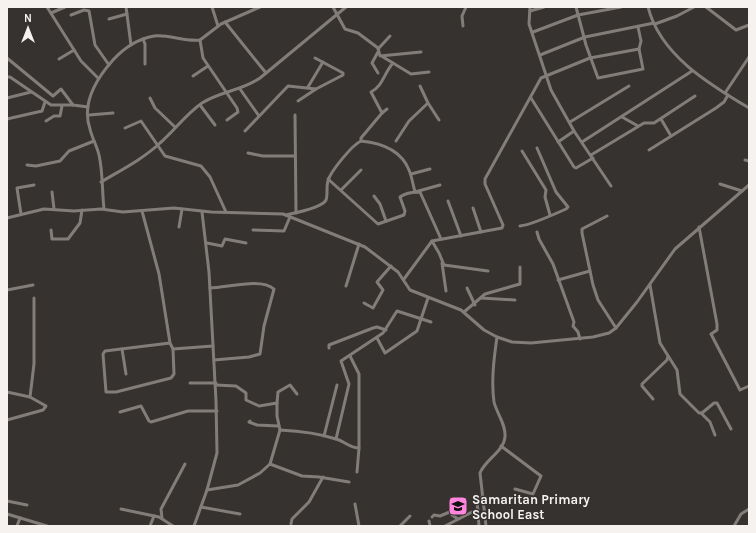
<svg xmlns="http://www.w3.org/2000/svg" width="756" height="533" viewBox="0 0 756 533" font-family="Karla,sans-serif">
	<rect width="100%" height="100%" fill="#36322f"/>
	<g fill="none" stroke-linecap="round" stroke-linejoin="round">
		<g stroke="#827d79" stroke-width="3">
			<polyline points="47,7 81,61 98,78"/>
			<polyline points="126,7 131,45"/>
			<polyline points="212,7 218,26"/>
			<polyline points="333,7 345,29 358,33 378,48 380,56 421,52"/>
			<polyline points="530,7 529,24 551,90 574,131 611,186"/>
			<polyline points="576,7 586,45 598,78 643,69 639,49 641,41 638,27"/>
			<path d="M648 7C660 55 709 84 749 108"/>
			<polyline points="706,7 736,30 749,25"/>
			<polyline points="530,11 544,7"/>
			<polyline points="51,13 65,7"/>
			<polyline points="71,15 84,10 89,11 95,45 109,65"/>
			<polyline points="109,19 127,14"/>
			<polyline points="225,22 266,73"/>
			<polyline points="655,24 677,16 694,7"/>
			<polyline points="463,26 462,16 466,7"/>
			<polyline points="533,32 578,15 621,7"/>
			<polyline points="143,39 145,44 145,64"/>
			<polyline points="200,40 203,58 237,108 238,112 227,120"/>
			<polyline points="378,49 390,36"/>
			<polyline points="540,55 585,37 654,23"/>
			<polyline points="383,57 411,74 429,72"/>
			<polyline points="7,58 53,96 61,89 73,105 88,107"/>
			<polyline points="59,59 74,50"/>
			<polyline points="378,73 372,63 378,52"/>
			<polyline points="193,76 208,66"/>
			<polyline points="7,77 10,77 51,105 73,105"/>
			<polyline points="420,86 428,103 439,120"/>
			<polyline points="308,87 323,62"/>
			<polyline points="240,89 259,116"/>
			<polyline points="725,93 749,57"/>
			<polyline points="7,98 31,92"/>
			<polyline points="150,98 155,108 175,127"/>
			<polyline points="531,98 574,167 576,168 593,158"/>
			<polyline points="298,101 316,89 343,75 343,73 315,58"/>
			<polyline points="200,105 215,125"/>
			<path d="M387 109 382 113 371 92C383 86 384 73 393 63"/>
			<polyline points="89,115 113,113"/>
			<polyline points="295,115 296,213"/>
			<polyline points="622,117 638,126"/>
			<polyline points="7,119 42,111 45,102"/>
			<polyline points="661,119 671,136"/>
			<polyline points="46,121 54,116 60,116 62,106"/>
			<polyline points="570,122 629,86"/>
			<polyline points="125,128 141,121 165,156 201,166 210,177 226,212"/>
			<polyline points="245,131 288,86 316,89"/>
			<polyline points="361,141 361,138 382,113"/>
			<polyline points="396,141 409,121 428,103"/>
			<polyline points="558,142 574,131"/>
			<polyline points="582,142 692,71"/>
			<polyline points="649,150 716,108 724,102 728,95"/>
			<polyline points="522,151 546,190 545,197 550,215"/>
			<polyline points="248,153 263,156 294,156"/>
			<polyline points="591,155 644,123 654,123 695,96"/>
			<polyline points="745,160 749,161"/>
			<polyline points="27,165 36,166 60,161 69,151 94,141"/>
			<polyline points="411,174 430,169"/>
			<path d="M328 179 378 224 404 215 405 211 400 197C405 193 413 192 420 192L441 239"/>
			<path d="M101 182C121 170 143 159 160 143 175 130 185 115 202 103 221 91 241 91 260 78L346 7"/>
			<polyline points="720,184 742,191"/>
			<polyline points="341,190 361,170"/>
			<polyline points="52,192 54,209"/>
			<polyline points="374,196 380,204 386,221"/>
			<polyline points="448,201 461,236"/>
			<polyline points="473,208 481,232"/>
			<path d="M104 209C102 192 103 172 99 155 97 146 92 138 90 129 81 103 96 79 113 60 124 48 137 39 154 36 169 34 184 42 200 40L221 24 260 7"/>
			<polyline points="142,211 159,274 170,343 173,349 174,374 171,378 116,392 106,392 103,354 105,351 170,343"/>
			<polyline points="21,214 17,188 34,185"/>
			<path d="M286 215C295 213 322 208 326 200 328 195 326 187 328 181 330 172 352 145 361 141 382 143 401 150 409 170 412 177 413 185 415 192L440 185"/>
			<polyline points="607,216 582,229 582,233 593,285 598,300 616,328"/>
			<polyline points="7,218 44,209 74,211 101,209 123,212 174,208 211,212 283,214 365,247 398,272 410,290 461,310 484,330 497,337 512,342 531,343 593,337 609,333 616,328 637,302 675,249 749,185"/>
			<path d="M520 226C530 225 555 214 566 209L568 207 556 192 537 148"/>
			<polyline points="179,227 182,209"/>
			<polyline points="699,227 717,324 717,330 711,334 740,390 749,386"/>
			<polyline points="51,230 52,239 68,239 80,223 82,210"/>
			<polyline points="253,230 284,231 290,217"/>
			<polyline points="537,232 539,239 553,264 574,322 573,326 578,332 580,339"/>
			<polyline points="432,241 439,253 444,265 488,271"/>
			<polyline points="207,243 222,246 225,239 246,243"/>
			<polyline points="442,263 446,291"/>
			<polyline points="404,279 432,241 502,228 503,225 485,184 485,179 541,78 590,58 639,49"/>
			<polyline points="558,280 590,271"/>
			<polyline points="650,285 660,343 677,370 680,394 699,413 702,413 714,403 717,403 731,429"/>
			<polyline points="346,286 359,244"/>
			<path d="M210 288C226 288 261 277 274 289L264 326 260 354 249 357 214 360"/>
			<polyline points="467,288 475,305"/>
			<polyline points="7,290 33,285"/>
			<polyline points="481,298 515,300"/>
			<polyline points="364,303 373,308 383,290 377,282 391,266"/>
			<polyline points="464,312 485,294 520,284 520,267"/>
			<polyline points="377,338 385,353 417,331 428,298"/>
			<polyline points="329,348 329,345 373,328 377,327 386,330"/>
			<polyline points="122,349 126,374"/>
			<polyline points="173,349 213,346"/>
			<polyline points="190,383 216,383"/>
			<polyline points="216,385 236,386 246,393 246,400 259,406 277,403 277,416 280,430"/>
			<polyline points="7,392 30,397 46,406 43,410 7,420"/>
			<polyline points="30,397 34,364 34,298"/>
			<polyline points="653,399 642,386 642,384 667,360 668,356"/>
			<polyline points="277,403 278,392 290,385 297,394"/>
			<polyline points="120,412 141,406 149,421 151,422 188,411 217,411"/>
			<polyline points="701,413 710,422 715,435"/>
			<polyline points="250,421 249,422 257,425 278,426"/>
			<polyline points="324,436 337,385"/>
			<polyline points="336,439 349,384 341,361 383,333 397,311 431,322"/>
			<polyline points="501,446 541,476 533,494 515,489"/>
			<path d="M270 464 280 430C300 431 318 433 336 439 344 441 350 448 359 448V374L350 356"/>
			<polyline points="357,472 359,448"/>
			<polyline points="207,490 238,485 260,473 270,464 302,476 319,477 349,482"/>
			<polyline points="7,501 27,505"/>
			<polyline points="451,503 452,515 458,519"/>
			<polyline points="355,504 359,526"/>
			<polyline points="201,507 240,514"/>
			<polyline points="121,509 159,517 173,526"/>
			<polyline points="7,514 47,526"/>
			<polyline points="432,517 434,515 440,516 452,511"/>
			<polyline points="162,518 161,509 185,464"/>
			<polyline points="429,521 430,526"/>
			<polyline points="291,524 292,519 309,502 323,477"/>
			<polyline points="17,526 20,518"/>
			<polyline points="150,526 154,516"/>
			<polyline points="194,526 207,490 217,453 216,401 209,272 202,212"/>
			<polyline points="400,526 410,516"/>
			<polyline points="445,526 478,509"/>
			<polyline points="479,526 477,501 483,496"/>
			<path d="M486 526 480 473C485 460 504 451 505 437 506 424 497 414 494 402 491 381 494 358 497 337"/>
			<polyline points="734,526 741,514 749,509"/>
		</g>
	</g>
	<defs>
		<symbol id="school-square" viewBox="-11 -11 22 22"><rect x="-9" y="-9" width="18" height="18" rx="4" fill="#ff85de" stroke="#36322f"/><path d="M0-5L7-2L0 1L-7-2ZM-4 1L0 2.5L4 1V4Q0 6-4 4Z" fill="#111"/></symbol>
	</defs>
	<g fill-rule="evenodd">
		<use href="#school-square" x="447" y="495" width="22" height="22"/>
	</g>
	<g text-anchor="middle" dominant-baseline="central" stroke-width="3" stroke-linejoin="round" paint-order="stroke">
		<g font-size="13" font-weight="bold" fill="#f5f2f0" stroke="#36322f" text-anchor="start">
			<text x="472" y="499">Samaritan Primary<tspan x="472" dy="15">School East</tspan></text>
		</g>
	</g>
	<rect width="756" height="533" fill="none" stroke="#f5f2f0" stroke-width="16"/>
	<g transform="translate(28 28)" stroke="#36322f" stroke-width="3" paint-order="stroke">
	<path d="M0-3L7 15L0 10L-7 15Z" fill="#f5f2f0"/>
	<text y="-6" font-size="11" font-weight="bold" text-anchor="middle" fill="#f5f2f0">N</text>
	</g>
</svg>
